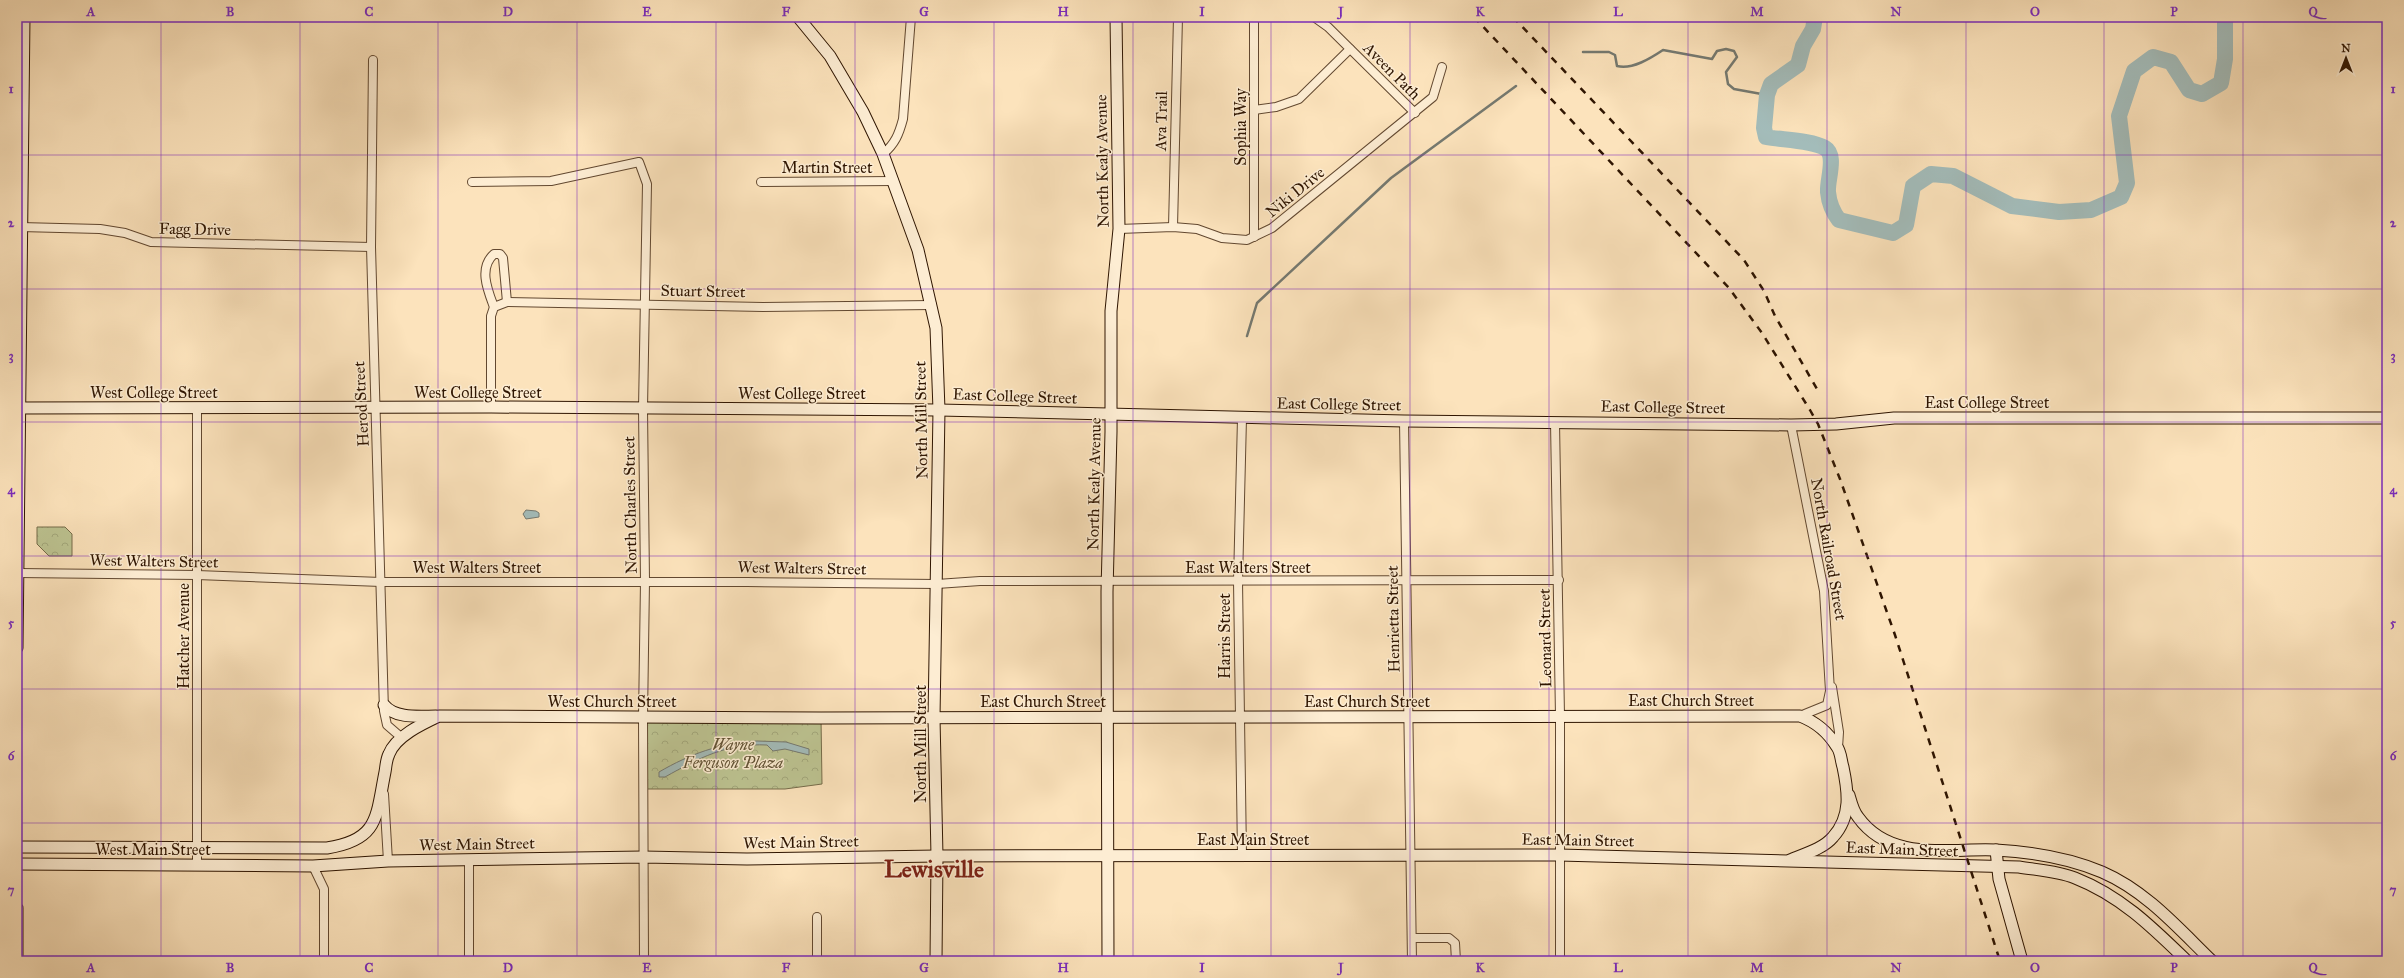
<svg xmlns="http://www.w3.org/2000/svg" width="2404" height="978" viewBox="0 0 2404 978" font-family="'IM FELL Great Primer',serif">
	<defs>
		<pattern id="park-crowns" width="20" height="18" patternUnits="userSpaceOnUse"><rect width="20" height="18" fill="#bdc492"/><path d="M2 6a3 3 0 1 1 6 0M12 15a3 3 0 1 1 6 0" fill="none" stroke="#a3a87c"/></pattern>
	</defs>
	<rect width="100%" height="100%" fill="#fce3bc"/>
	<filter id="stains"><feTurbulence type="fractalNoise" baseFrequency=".005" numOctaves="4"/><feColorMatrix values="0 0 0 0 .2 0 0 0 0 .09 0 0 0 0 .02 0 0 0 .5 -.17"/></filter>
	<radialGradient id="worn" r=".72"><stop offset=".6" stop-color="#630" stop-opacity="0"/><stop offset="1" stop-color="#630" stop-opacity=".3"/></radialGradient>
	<g fill="url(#park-crowns)" stroke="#766c4a">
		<polygon points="37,527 65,527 72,534 72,556 49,556 37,544"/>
		<polygon points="643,718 821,718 822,784 785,789 643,789"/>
	</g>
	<g fill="#a3bcba" stroke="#757970">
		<polygon points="526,510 536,511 539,513 539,517 526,519 523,514"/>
		<path d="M757 741 786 742 809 749V755L785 749 773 751 767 745C727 743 699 758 665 777H659V772C690 754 720 743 757 741Z"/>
	</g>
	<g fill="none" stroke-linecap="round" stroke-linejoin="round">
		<g stroke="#757970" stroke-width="2.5">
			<path d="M1583 52H1609L1615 55 1617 66C1632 70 1651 58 1663 50L1712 59 1717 51 1726 49 1734 51 1737 57 1726 72 1728 84 1734 89 1767 95"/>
			<polyline points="1247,336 1257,303 1391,178 1516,86"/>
			<polyline points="1240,961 1241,960"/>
		</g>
		<path stroke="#a3bcba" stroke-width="16" d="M1815 17 1813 29 1803 46 1798 65 1771 84 1767 95 1764 128 1766 137C1782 140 1811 140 1825 148 1837 155 1827 180 1828 192 1829 203 1832 211 1839 220L1893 233 1906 225 1913 186 1931 174 1953 176 2012 206 2059 212 2091 210 2121 197 2127 183 2119 116 2134 71 2153 57 2171 62 2189 90 2202 94 2221 83 2225 59V17"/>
		<defs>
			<g id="street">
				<polyline points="1254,17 1254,237"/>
				<polyline points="1314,17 1328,27 1415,113"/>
				<polyline points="373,60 371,247 384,711 387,725 402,738"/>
				<polyline points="1254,110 1276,107 1299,99 1350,49"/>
				<path d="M883 154C895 144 899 134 903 119L911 17"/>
				<polyline points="472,182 551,181 639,162 647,184 643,409 645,581 643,718 644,961"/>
				<polyline points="761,182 894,181"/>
				<polyline points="20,227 100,229 125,233 151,242 371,247"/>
				<polyline points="1173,227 1178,17"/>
				<polyline points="1119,229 1173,227 1197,229 1222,238 1247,240 1272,228 1433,97 1442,67"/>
				<path d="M494 307C488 291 478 268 494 254H500L503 258 507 302"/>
				<polyline points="197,407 197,865"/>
				<polyline points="491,407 491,316 494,307 507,302 763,307 932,305"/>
				<polyline points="1242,418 1238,581 1242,855"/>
				<polyline points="1404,421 1412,961"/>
				<polyline points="1555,422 1560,716 1560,961"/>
				<polyline points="1791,425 1824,591 1830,691 1827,705 1800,716"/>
				<polyline points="18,573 197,575 381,582 747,582 937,584 980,581 1559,580"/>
				<polyline points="1832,687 1839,732 1838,748"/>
				<polyline points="384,794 388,861"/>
				<polyline points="313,866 324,889 324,961"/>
				<polyline points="1412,938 1449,938 1455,943 1456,961"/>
				<polyline points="469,961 469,860"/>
				<polyline points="817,961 817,917"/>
			</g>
			<g id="secondary">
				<polyline points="798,17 830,56 863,112 883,154 918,250 936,328 939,410 934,718 937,856 936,961"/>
				<polyline points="17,408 491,407 939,410 1404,421 1791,425 1836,424 1894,418 2387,418"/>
				<polyline points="17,648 24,17"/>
				<path d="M384 705C395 719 420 716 436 716"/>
				<path d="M1849 795C1851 802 1853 811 1858 817 1890 862 1948 848 1996 850 2032 852 2069 858 2102 872 2146 891 2178 928 2212 961"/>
				<path d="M17 847 327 848C379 840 376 817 385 772 386 767 386 760 389 754 396 736 422 724 439 716L821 718 1800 716C1816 722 1828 732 1837 747 1841 752 1841 761 1843 767 1848 791 1852 816 1833 837 1823 849 1804 854 1790 860"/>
				<polyline points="1996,850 1999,879 2022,961"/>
				<path d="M17 864 313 866 388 861 643 857 747 859 937 856 1559 855 2019 867C2037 870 2058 871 2075 878 2121 896 2153 928 2187 961"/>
				<polyline points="17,908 17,961"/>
				<polyline points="1108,961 1107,592 1111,432 1111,311 1119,229 1116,17"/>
			</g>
		</defs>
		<use href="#street" stroke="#624830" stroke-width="10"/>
		<use href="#secondary" stroke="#2f1501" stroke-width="13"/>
		<use href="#street" stroke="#fdedd3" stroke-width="8"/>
		<use href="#secondary" stroke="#fdedd3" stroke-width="11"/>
		<g stroke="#2f1501" stroke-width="2.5" stroke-dasharray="7 7" stroke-linecap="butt">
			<polyline points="1474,17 1729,288 1762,333 1810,410 1818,424 1840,479 1895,635 2000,961"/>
			<polyline points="1513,17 1744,260 1764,291 1775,316 1817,389"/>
		</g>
	</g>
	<path fill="none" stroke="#7b2cbf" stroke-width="1" stroke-opacity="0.55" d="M161 17V961M300 17V961M438 17V961M577 17V961M716 17V961M855 17V961M994 17V961M1133 17V961M1271 17V961M1410 17V961M1549 17V961M1688 17V961M1827 17V961M1966 17V961M2104 17V961M2243 17V961M17 155H2387M17 289H2387M17 422H2387M17 556H2387M17 689H2387M17 823H2387"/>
	<g text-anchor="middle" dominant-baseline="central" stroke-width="3" stroke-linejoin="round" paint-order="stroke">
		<g font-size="16" fill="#2f1501" stroke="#fdedd3">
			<text transform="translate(1392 71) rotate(45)">Aveen Path</text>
			<text transform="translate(1161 121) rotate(-89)">Ava Trail</text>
			<text transform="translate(1240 127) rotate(-90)">Sophia Way</text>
			<text transform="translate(1102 161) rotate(-91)">North Kealy Avenue</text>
			<text x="827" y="167">Martin Street</text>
			<text transform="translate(1295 192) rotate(-39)">Niki Drive</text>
			<text transform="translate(195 229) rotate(1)">Fagg Drive</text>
			<text transform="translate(703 291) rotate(1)">Stuart Street</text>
			<text x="154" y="392">West College Street</text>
			<text x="478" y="392">West College Street</text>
			<text x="802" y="393">West College Street</text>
			<text transform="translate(1015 396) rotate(2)">East College Street</text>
			<text x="1987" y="402">East College Street</text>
			<text transform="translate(361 404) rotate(-93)">Herod Street</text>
			<text transform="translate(1339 404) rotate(1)">East College Street</text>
			<text transform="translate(1663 407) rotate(1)">East College Street</text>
			<text transform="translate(921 420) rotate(-91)">North Mill Street</text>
			<text transform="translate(1094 484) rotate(-89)">North Kealy Avenue</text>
			<text transform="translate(630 505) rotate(-91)">North Charles Street</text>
			<text transform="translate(1829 549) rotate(80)">North Railroad Street</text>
			<text transform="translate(154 561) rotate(1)">West Walters Street</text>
			<text x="477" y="567">West Walters Street</text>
			<text x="1248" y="567">East Walters Street</text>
			<text transform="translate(802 568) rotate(1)">West Walters Street</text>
			<text transform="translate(1393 619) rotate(-91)">Henrietta Street</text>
			<text transform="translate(183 636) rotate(-90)">Hatcher Avenue</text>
			<text transform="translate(1224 636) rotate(-90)">Harris Street</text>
			<text transform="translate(1545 638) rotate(-91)">Leonard Street</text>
			<text x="1691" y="700">East Church Street</text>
			<text x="612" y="701">West Church Street</text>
			<text x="1043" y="701">East Church Street</text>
			<text x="1367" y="701">East Church Street</text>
			<text transform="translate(920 744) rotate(-90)">North Mill Street</text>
			<text x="1253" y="839">East Main Street</text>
			<text transform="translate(1578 840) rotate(1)">East Main Street</text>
			<text transform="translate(801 842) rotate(-1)">West Main Street</text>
			<text transform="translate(477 844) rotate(-1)">West Main Street</text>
			<text x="153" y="849">West Main Street</text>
			<text transform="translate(1902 849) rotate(2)">East Main Street</text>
		</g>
		<g font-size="16" font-style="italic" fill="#615234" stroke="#fdedd3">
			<text x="733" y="744">Wayne<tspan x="733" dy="18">Ferguson Plaza</tspan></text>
		</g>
		<g font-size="24" font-weight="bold" fill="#7a1f14" stroke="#fdedd3">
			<text x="934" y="869">Lewisville</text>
		</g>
	</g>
	<rect width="2404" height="978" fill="none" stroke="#fce3bc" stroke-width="44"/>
	<g transform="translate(2346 58)" stroke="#fdedd3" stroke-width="3" paint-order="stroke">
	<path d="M0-3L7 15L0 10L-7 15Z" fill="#2f1501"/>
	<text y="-6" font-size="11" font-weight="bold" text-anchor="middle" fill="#2f1501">N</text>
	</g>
	<rect x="22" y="22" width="2360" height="934" fill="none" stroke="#7b2cbf" stroke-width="1.5"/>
	<g font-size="13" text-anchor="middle" font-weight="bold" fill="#7b2cbf">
		<text x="91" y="16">A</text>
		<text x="230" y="16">B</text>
		<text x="369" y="16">C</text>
		<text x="508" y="16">D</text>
		<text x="647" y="16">E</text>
		<text x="786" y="16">F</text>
		<text x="924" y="16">G</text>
		<text x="1063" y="16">H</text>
		<text x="1202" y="16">I</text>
		<text x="1341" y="16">J</text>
		<text x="1480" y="16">K</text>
		<text x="1618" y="16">L</text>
		<text x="1757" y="16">M</text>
		<text x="1896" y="16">N</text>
		<text x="2035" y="16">O</text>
		<text x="2174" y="16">P</text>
		<text x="2313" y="16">Q</text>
		<text x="11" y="93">1</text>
		<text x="2393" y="93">1</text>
		<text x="11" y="227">2</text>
		<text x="2393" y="227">2</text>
		<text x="11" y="360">3</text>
		<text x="2393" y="360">3</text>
		<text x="11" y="494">4</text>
		<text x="2393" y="494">4</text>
		<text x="11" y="627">5</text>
		<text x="2393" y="627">5</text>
		<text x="11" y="760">6</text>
		<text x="2393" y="760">6</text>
		<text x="11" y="894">7</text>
		<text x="2393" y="894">7</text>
		<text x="91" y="972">A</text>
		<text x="230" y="972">B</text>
		<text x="369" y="972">C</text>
		<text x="508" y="972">D</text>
		<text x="647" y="972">E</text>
		<text x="786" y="972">F</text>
		<text x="924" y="972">G</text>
		<text x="1063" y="972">H</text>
		<text x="1202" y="972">I</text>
		<text x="1341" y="972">J</text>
		<text x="1480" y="972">K</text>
		<text x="1618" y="972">L</text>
		<text x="1757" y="972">M</text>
		<text x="1896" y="972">N</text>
		<text x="2035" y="972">O</text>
		<text x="2174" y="972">P</text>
		<text x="2313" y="972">Q</text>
	</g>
	<rect width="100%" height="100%" filter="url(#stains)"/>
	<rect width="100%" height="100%" fill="url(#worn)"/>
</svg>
